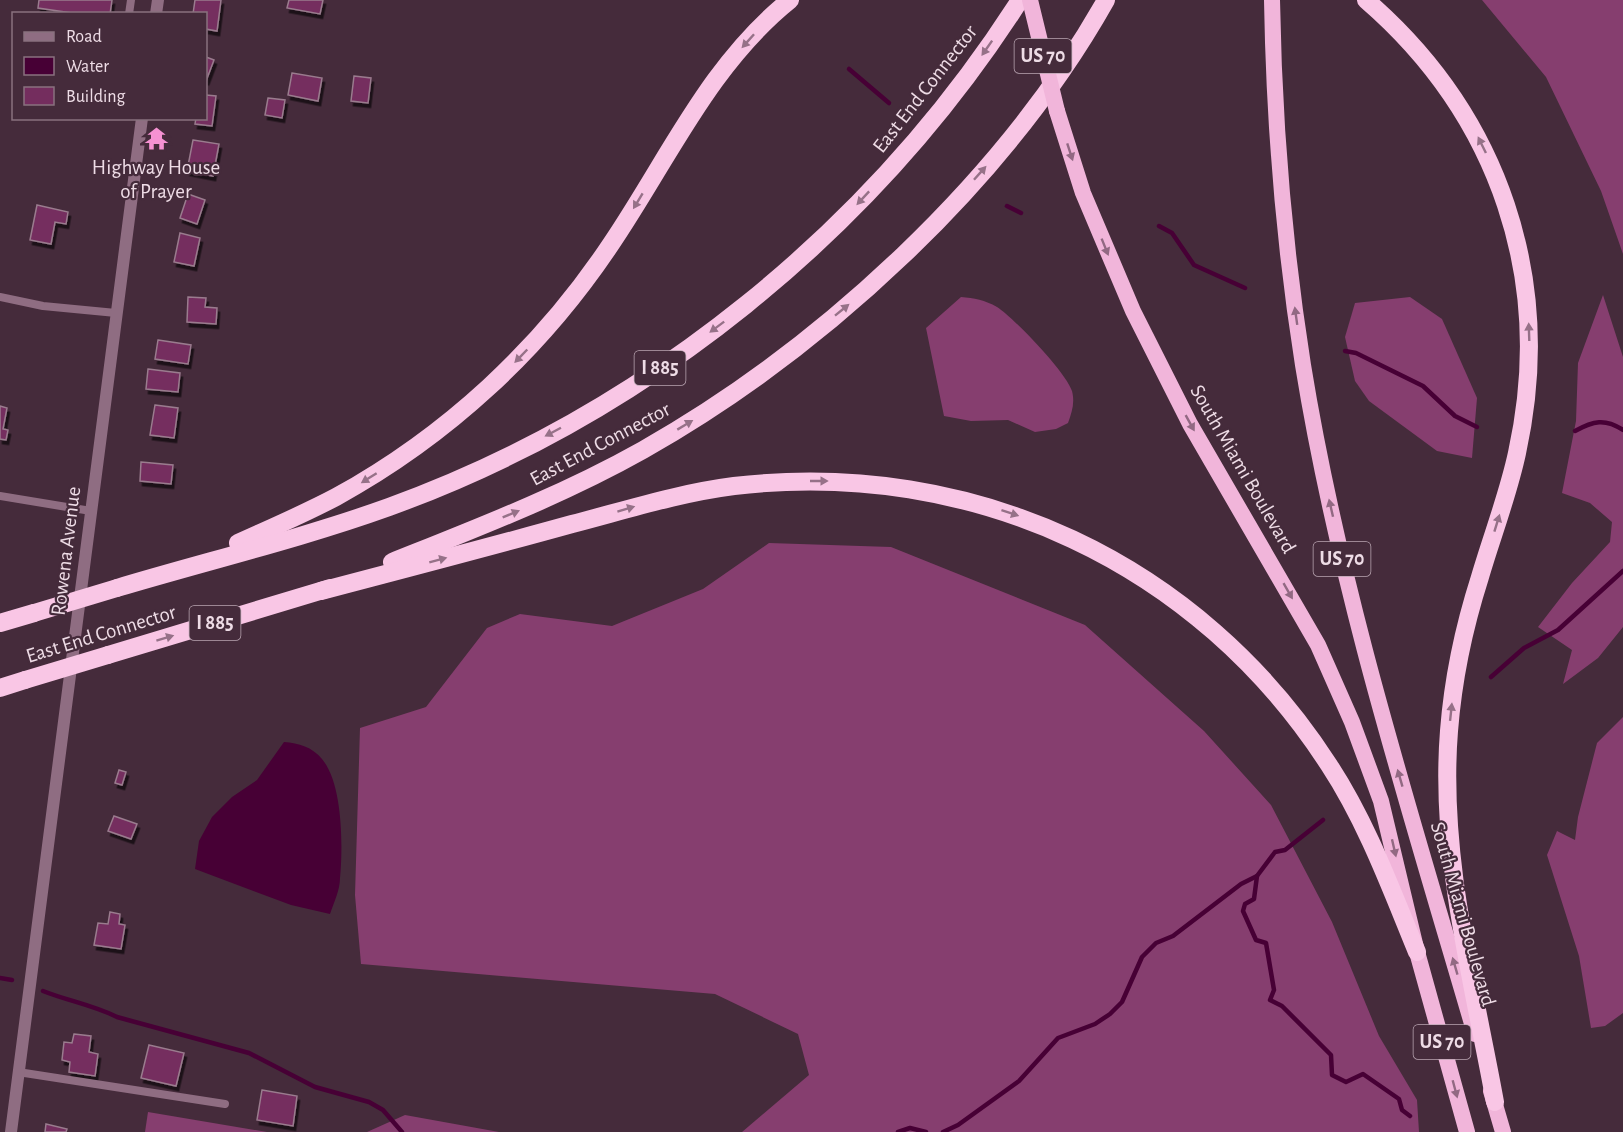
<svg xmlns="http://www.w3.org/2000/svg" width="1623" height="1132" viewBox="0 0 1623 1132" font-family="'Alegreya Sans',sans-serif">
	<defs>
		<filter id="shadow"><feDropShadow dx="2.5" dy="4.5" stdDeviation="0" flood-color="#0009"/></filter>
	</defs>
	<rect width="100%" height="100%" fill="#452b3b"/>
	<g fill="#863e6f">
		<polygon points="1482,0 1623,0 1623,254 1601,191 1546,77"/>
		<polygon points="1603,295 1623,357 1623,627 1598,658 1563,684 1572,650 1538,627 1572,583 1610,542 1612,522 1590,503 1562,493 1576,421 1578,363"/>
		<path d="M961 297C974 298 985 300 997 307 1014 318 1066 372 1072 391 1075 403 1072 412 1068 423L1056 429 1035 432 1008 420 971 421 944 416 926 328Z"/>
		<polygon points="1410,297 1442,319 1477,398 1472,458 1437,451 1369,401 1355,381 1345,337 1355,303"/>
		<polygon points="769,543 891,547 1085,625 1204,731 1271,805 1332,922 1379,1036 1417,1100 1419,1132 742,1132 809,1075 798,1034 715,994 361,964 355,895 360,728 426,707 487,628 520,614 612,626 703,589"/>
		<polygon points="1623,717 1623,1013 1605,1026 1591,1028 1579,956 1547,855 1557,831 1575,840 1578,817 1597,743"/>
		<polygon points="148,1112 267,1132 145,1132"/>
		<polygon points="405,1115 499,1132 367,1132"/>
	</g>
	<path fill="#470035" d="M284 742C299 743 312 747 322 759 343 784 343 847 340 878 340 890 334 902 330 914L291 905 195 869 199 841 212 817 232 797 257 780Z"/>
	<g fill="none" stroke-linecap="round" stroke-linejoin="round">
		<g stroke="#470035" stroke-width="4.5">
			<polyline points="849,69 889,103"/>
			<polyline points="1007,206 1021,213"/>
			<polyline points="1159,226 1172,233 1194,265 1245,288"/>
			<polyline points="1345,351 1356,353 1423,386 1455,416 1477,427"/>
			<path d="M1575 431C1593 421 1605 418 1623 430"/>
			<polyline points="1491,677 1524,648 1558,630 1623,571"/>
			<polyline points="1257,876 1254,899 1245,904 1243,911 1256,940 1266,943 1274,990 1270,1000 1282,1006 1331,1055 1332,1075 1346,1082 1363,1074 1399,1099 1402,1110 1410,1116"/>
			<polyline points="0,978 12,980"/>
			<path d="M43 991C68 1001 93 1005 117 1017L249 1053 315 1087 369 1102 383 1110 402 1132"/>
			<polyline points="898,1132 910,1128 926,1132"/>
			<polyline points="943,1132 958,1125 1019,1081 1058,1038 1095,1024 1110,1014 1122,1002 1142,957 1156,943 1173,936 1241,884 1257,876 1275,852 1285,850 1323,820"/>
		</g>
	</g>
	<g fill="#742d5e" stroke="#9a7b8e" stroke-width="1.5" filter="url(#shadow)">
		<polygon points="39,0 112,0 110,14 79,14 38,8"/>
		<polygon points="195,0 221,0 217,31 206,29 206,14 193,14"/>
		<polygon points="289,0 323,0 320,14 287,8"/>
		<polygon points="206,57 214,60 206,81"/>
		<polygon points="292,73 322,78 318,101 288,95"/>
		<polygon points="354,76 371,78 368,103 351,101"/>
		<polygon points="206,95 216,96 212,126 195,124 196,118 206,118"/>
		<polygon points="268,98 285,100 282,118 265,115"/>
		<polygon points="193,140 219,144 213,176 187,171"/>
		<polygon points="188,194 205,200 197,224 180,218"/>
		<polygon points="37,205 68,212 66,224 55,222 51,244 30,240"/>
		<polygon points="180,233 200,238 194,266 174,262"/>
		<polygon points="188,297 206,298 205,307 217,308 216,324 187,322"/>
		<polygon points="158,340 191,345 188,364 155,359"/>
		<polygon points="148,369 180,373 178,392 146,389"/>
		<polygon points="155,405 178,408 174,438 150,435"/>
		<polygon points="0,406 7,408 3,429 8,430 6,440 0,439"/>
		<polygon points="141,462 173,465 171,484 140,481"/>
		<polygon points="119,770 126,772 122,785 115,783"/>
		<polygon points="114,816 137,824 131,839 108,831"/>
		<polygon points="110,912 120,914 119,924 125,925 121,949 94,945 98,923 108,924"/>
		<polygon points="74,1034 91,1036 89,1052 98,1054 95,1076 69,1072 70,1062 62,1060 64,1042 72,1043"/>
		<polygon points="149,1045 184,1053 176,1086 141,1078"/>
		<polygon points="262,1090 297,1096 293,1126 257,1120"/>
		<polygon points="46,1124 67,1129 66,1132 45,1132"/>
	</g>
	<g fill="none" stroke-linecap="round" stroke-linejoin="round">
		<g stroke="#8f6d82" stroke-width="8">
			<polyline points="129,14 131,0"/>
			<polyline points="0,297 43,306 116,313"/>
			<polyline points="0,496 91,511"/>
			<polyline points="18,1072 225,1104"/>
		</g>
		<g stroke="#8f6d82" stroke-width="12">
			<polyline points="156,14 158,0"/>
			<polyline points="11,1132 142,118"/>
		</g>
		<g stroke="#f1b5da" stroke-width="16">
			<path d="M1272 0C1274 122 1284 245 1303 365 1340 593 1411 814 1475 1034"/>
			<polyline points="1057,111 1083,193 1133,311 1190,424 1318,645 1352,722 1381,801 1417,952 1467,1132"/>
			<polyline points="1491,1091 1503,1132"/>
		</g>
		<g stroke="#f9c6e5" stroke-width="18">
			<path d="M1366 0C1500 116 1555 280 1517 453 1508 495 1492 536 1480 577 1464 627 1453 679 1449 731 1439 856 1473 981 1495 1102"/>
			<path d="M238 543C271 528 304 514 336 497 447 436 541 349 611 244 668 160 709 65 790 0"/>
			<path d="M392 562C477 528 563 495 643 450 823 348 1004 181 1106 0"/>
			<path d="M117 588C207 561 300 539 389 507 646 414 873 230 1020 0"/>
			<path d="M321 591C405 569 489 547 572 524 626 510 679 493 734 486 973 458 1199 563 1329 765 1367 823 1391 889 1417 952"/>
			<polyline points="0,623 34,613"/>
			<polyline points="108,655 330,588"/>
			<polyline points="0,688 25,680"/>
		</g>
		<polyline stroke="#f1b5da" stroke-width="16" points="1030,0 1057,111"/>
		<g stroke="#f9c6e5" stroke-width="18">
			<polyline points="34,613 117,588"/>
			<polyline points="25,680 108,655"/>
		</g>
	</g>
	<defs><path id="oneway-solid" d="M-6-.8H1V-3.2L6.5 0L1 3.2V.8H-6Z" transform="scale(1.5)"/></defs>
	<g fill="#967188">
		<use href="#oneway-solid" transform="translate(748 41) rotate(132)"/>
		<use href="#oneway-solid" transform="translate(987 48) rotate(125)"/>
		<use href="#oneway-solid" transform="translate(1482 145) rotate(-116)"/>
		<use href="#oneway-solid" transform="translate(980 173) rotate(-48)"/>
		<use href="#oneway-solid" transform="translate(863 198) rotate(133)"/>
		<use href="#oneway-solid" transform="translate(638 201) rotate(121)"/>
		<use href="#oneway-solid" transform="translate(842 310) rotate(-39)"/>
		<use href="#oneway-solid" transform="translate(717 327) rotate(143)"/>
		<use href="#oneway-solid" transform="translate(1529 332) rotate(-92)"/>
		<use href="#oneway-solid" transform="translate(521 356) rotate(134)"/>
		<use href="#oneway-solid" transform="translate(685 425) rotate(-31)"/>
		<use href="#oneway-solid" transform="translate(553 432) rotate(152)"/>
		<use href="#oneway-solid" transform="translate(369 478) rotate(148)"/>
		<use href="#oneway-solid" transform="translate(819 481)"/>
		<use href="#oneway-solid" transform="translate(626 509) rotate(-17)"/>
		<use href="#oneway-solid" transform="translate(1010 513) rotate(18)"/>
		<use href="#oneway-solid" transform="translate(511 514) rotate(-22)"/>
		<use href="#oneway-solid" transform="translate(1497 523) rotate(-73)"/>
		<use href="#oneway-solid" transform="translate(438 560) rotate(-15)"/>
		<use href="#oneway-solid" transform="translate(165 638) rotate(-17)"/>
		<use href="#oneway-solid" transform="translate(1451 712) rotate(-84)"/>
	</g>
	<g fill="#926983">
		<use href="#oneway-solid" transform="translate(1070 152) rotate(72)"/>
		<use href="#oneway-solid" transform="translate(1105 247) rotate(68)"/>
		<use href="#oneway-solid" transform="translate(1296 316) rotate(-98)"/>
		<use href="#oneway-solid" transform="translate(1190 423) rotate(61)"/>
		<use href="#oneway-solid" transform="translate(1331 508) rotate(-103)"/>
		<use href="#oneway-solid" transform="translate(1288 591) rotate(60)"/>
		<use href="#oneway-solid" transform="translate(1400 778) rotate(-106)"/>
		<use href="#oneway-solid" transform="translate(1394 848) rotate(77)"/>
		<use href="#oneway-solid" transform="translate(1455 966) rotate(-106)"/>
		<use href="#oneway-solid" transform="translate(1455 1089) rotate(75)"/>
	</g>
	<defs>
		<symbol id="temple-bare" viewBox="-9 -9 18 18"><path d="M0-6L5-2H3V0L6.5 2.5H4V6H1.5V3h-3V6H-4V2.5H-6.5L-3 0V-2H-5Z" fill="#f591d2" stroke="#452b3b" stroke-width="2.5" paint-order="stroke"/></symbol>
	</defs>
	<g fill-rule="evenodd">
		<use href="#temple-bare" x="140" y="122" width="33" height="33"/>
	</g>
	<g text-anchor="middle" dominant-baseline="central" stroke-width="4.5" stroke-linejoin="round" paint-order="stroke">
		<g fill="#452b3b" stroke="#bba7b3" stroke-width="1.5">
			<rect x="1014.5" y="39" width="57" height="34" rx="4.5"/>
			<rect x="634.5" y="351" width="51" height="34" rx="4.5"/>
			<rect x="1313.5" y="542" width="57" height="34" rx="4.5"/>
			<rect x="189.5" y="606" width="51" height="34" rx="4.5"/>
			<rect x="1413.5" y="1025" width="57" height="34" rx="4.5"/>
		</g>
		<g font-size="20" font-weight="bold" fill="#eedce6">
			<text x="1043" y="56">US 70</text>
			<text x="660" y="368">I 885</text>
			<text x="1342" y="559">US 70</text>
			<text x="215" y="623">I 885</text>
			<text x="1442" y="1042">US 70</text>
		</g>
		<g font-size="21" fill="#eedce6" stroke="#452b3b">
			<text transform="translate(925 89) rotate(-52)">East End Connector</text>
			<text transform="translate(600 444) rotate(-28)">East End Connector</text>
			<text transform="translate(1243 469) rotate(60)">South Miami Boulevard</text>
			<text transform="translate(66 551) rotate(-83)">Rowena Avenue</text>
			<text transform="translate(101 634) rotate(-17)">East End Connector</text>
			<text transform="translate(1463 914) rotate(74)">South Miami Boulevard</text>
		</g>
		<g font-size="21" fill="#eedce6" stroke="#452b3b">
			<text x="156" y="167">Highway House<tspan x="156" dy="24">of Prayer</tspan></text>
		</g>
	</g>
	<rect x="12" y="12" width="195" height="108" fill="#452b3b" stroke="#89727f" stroke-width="1.5"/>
	<rect x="24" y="32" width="30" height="9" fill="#8f6d82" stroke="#89727f" stroke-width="1.5"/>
	<text x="66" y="42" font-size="18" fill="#eedce6">Road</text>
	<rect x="24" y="57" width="30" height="18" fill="#470035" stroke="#89727f" stroke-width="1.5"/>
	<text x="66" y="72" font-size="18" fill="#eedce6">Water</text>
	<rect x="24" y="87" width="30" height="18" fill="#742d5e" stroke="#89727f" stroke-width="1.5"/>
	<text x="66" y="102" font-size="18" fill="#eedce6">Building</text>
</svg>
